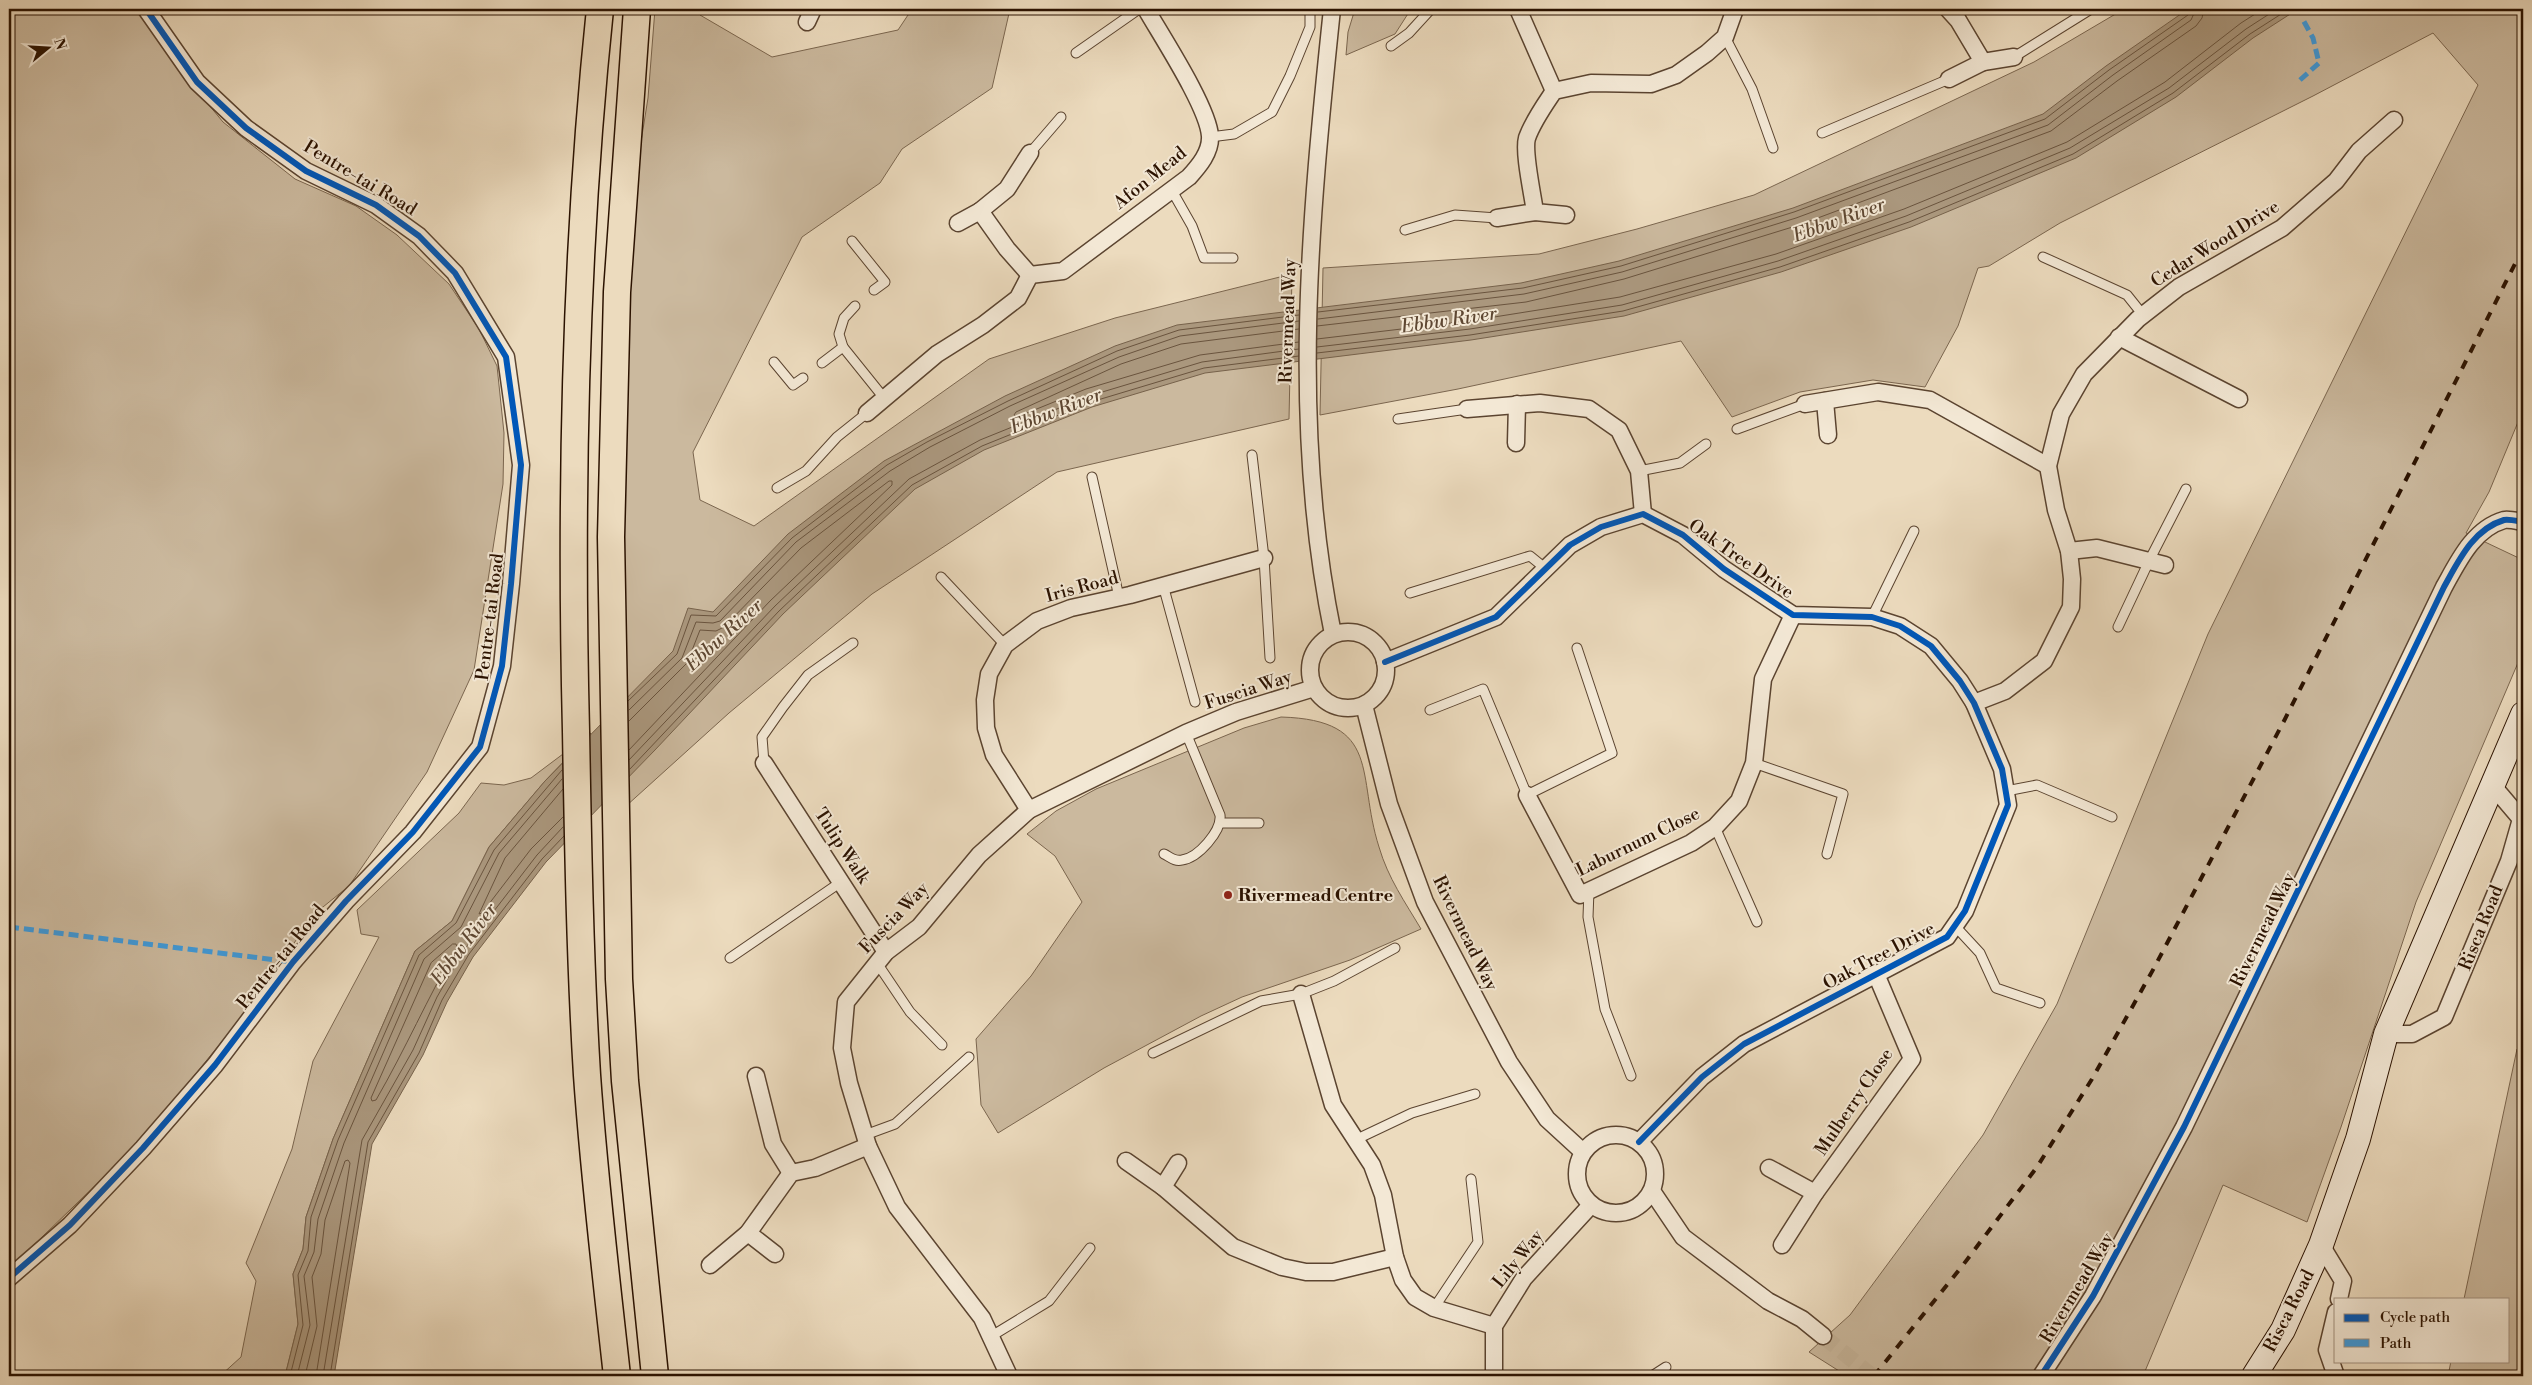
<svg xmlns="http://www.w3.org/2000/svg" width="2532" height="1385" viewBox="0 0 2532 1385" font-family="'Libre Bodoni',serif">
	<rect width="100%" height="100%" fill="#ecdbbe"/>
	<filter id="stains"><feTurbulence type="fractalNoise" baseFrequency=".004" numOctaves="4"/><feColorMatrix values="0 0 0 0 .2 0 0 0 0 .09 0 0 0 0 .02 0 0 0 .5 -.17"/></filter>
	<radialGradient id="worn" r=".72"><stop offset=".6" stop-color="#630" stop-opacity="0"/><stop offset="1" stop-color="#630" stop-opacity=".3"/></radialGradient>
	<g fill="#cbb99e" stroke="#7b664f">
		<polygon points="9,9 136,9 175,64 223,122 295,179 356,206 397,235 449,284 479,329 497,366 504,433 503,484 474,670 427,772 349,886 313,915 255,1001 158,1120 104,1177 9,1269"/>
		<polygon points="655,9 701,9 700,15 772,57 898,30 912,9 1010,9 992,88 902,149 880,183 802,237 693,452 700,500 754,526 989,359 1115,318 1292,274 1289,419 1057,472 872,594 729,713 615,816 617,292 648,98"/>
		<polygon points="1355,9 1411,9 1395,34 1346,55 1348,32"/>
		<polygon points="2124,9 2523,9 2523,410 2489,492 2466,533 2523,560 2523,651 2416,902 2341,1127 2307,1222 2223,1185 2143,1376 1847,1376 1809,1352 1850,1315 1983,1135 2057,1004 2208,634 2478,85 2433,33 2313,96 2060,223 1989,266 1978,268 1958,326 1925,387 1873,380 1800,392 1732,417 1681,341 1458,389 1320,415 1323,268 1539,254 1637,229 1754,195 2034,62"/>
		<path d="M1281 717C1383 720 1356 775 1379 847 1388 878 1405 902 1421 929L1350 960 1242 997 1201 1016 1104 1068 998 1133 981 1105 976 1039 1031 976 1082 902 1055 856 1027 834 1056 811 1096 789 1244 728Z"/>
		<polygon points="591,733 545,781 489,847 452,921 415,951 333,1139 306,1217 303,1249 293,1274 298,1324 285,1376 220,1376 241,1357 256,1281 246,1263 292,1149 313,1061 379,937 361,934 357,910 459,813 481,783 504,785 531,778"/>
		<polygon points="2523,1047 2523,1376 2448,1376 2451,1361 2508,1361 2508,1299 2464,1299 2517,1049"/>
	</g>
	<polygon fill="#aa977d" stroke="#77624b" points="2188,9 2298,9 2253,38 2176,97 2076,158 1911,227 1781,272 1624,316 1471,340 1205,373 1092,407 984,450 915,489 783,614 655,750 546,862 473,957 447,1002 423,1055 372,1144 334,1376 285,1376 298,1324 293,1274 303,1249 306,1217 333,1139 415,951 452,921 489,847 545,781 673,651 688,608 713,612 788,534 884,461 1005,396 1115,346 1177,325 1521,283 1619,261 1793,208 2043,114 2106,66"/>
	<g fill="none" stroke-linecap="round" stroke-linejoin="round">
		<g stroke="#6a543e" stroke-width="1">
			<polyline points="1318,312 1523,288 1621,266 1794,212 2045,119 2109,70 2188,15 2190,9"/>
			<polyline points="1318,319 1524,294 1622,272 1796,218 2048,125 2113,75 2191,20 2196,9"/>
			<polyline points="1317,326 1526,302 1624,279 1799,225 2051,131 2117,81 2196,26 2202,18 2204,9"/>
			<polyline points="1317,339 1469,321 1620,297 1776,254 1904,209 2067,142 2165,82 2241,23 2263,9"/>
			<polyline points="1299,342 1200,355 1086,389 1017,417 1014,415 1016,412 1121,364 1181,344 1299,329"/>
			<polyline points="1317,347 1470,329 1622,305 1778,261 1906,216 2070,148 2169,88 2246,29 2277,9"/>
			<polyline points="1317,353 1470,335 1623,311 1780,267 1909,222 2073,154 2173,93 2250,34 2289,9"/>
			<polyline points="628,701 677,654 691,615 716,616 792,538 887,465 927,442 1008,401 1117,351 1179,330 1299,315"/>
			<polyline points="629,710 682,658 696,622 713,623 720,621 796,542 890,471 930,447 1010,406 1119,357 1180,336 1299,321"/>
			<polyline points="629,721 687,663 700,630 716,631 724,627 801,548 889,481 892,481 892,485 770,601 629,750"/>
			<polyline points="629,760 775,606 909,479 980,440 1089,396 1202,362 1299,349"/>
			<polyline points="630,769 779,611 912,485 982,446 1091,402 1204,368 1299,356"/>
			<polyline points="563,789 505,858 479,914 482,913 531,849 563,817"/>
			<path d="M453 944H456L457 947C428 997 405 1050 376 1100L372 1101 371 1098 431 963Z"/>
			<polyline points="290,1376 303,1325 298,1275 308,1251 311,1217 338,1140 419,955 456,923 494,850 562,770"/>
			<polyline points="297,1376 310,1325 304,1276 314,1252 318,1219 344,1143 424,959 461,927 499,853 562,779"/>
			<polyline points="305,1376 317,1326 312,1277 321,1254 325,1220 345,1161 348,1160 350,1163 316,1376"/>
			<polyline points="323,1376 362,1140 413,1050 437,997 464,950 537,855 563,827"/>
			<polyline points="330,1376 368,1142 419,1053 442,1000 469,954 542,859 564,836"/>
		</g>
		<polyline stroke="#c5b398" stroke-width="16" stroke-dasharray="16 8" stroke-linecap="butt" points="1823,1336 1872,1376"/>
		<defs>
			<g id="lane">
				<polyline points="1725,37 1752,89 1773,148"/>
				<polyline points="1391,46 1409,33 1431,9"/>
				<polyline points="1076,53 1139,9"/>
				<polyline points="2014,57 2091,9"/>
				<polyline points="1822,133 1949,79"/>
				<polyline points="1210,137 1234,134 1272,112 1290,76 1310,27 1310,9"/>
				<polyline points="1030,153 1061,117"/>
				<polyline points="1171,189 1192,226 1204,258 1233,258"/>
				<polyline points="1405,230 1455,215 1497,218"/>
				<polyline points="852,241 885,282 874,290"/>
				<polyline points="2043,257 2127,295 2143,315"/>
				<polyline points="855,306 844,318 839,334 843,347 884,398"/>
				<polyline points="774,362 793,385 803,378"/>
				<polyline points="822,363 843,347"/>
				<polyline points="1398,419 1467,409"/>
				<polyline points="1737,429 1805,404"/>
				<polyline points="1252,455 1264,558 1270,658"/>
				<polyline points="1639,471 1680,463 1706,444"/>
				<polyline points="1092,477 1119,597"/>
				<polyline points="777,488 806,471 837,437 867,413"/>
				<polyline points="941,577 1005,645"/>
				<polyline points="1163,585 1195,702"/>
				<polyline points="1410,593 1530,556 1546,569"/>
				<polyline points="1872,617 1914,531"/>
				<polyline points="2118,627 2150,559 2186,489"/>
				<polyline points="1430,710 1483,689 1527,795 1612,753 1577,648"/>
				<polyline points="764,763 762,737 783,707 808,675 853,643"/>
				<polyline points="1754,763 1843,794 1827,854"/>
				<polyline points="2006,791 2037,785 2112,817"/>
				<polyline points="1221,823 1259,823"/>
				<polyline points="1715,827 1757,922"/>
				<path d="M1164 854C1170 857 1175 862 1182 860 1198 858 1222 831 1220 815L1186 733"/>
				<polyline points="1589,890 1588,917 1605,1009 1631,1076"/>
				<polyline points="1955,926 1980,953 1996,988 2040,1003"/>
				<polyline points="730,958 841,882"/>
				<polyline points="877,963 910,1012 942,1045"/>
				<polyline points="1153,1053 1261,1001 1301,994 1334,981 1395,948"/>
				<polyline points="865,1135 895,1124 969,1057"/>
				<polyline points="1355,1140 1412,1113 1475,1094"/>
				<polyline points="1434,1308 1478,1242 1471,1179"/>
				<polyline points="990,1337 1049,1301 1090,1248"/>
				<polyline points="1652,1376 1666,1367"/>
			</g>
			<g id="street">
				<path d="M1332 9C1310 219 1290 425 1333 634"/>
				<polyline points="1518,9 1554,91"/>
				<polyline points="1948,9 1958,20 1983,62 1949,79"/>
				<polyline points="807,22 813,9"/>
				<polyline points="1983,62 2014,57"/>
				<path d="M1566 215 1535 212C1533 196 1523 152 1527 138 1533 121 1544 106 1554 91L1591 83 1651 84 1676 75 1707 53 1725 37 1735 9"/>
				<polyline points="1497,218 1535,212"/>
				<polyline points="958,223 980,211"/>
				<polyline points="1030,275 1007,249 980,211 1007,189 1030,153"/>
				<polyline points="2119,337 2239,399"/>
				<polyline points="1825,401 1828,435"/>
				<polyline points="1805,404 1878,392 1930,400 2048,466"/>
				<polyline points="1467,409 1540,403 1589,409 1619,430 1639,471 1643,514"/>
				<path d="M867 413 937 354 983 325 1018 298 1030 275 1063 271 1189 177C1199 166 1211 152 1210 136 1208 107 1162 37 1146 9"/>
				<polyline points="1516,443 1517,404"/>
				<polyline points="2069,551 2097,548 2165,565"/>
				<circle cx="1348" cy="670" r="38"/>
				<polyline points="1385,662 1496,617 1570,545 1601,527 1643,514 1683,535 1724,569 1793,615 1872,617 1900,626 1931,646 1960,681 1974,703 2002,769 2008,805 1965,911 1947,937 1744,1044 1702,1077 1639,1142"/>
				<polyline points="1974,703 2005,691 2044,661 2071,607 2072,579 2069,551 2056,510 2048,466 2061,414 2084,374 2138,319 2179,287 2282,228 2336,181 2359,151 2394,120"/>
				<polyline points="1364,705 1389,804 1425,902 1509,1062 1547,1119 1583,1152"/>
				<polyline points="764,763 886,952"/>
				<polyline points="1527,795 1580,895 1691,843 1715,827 1739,801 1754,763 1763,679 1793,615"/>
				<polyline points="1029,810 994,755 986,728 985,700 989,674 1005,645 1037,621 1071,608 1130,595 1264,558"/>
				<polyline points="1301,994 1333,1105 1372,1165 1383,1195 1395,1257 1403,1280 1415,1297 1434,1308 1494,1326"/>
				<polyline points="2386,1034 2412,1034 2444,1017 2509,861 2521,819 2493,786"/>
				<polyline points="756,1076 773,1144 791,1173"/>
				<circle cx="1616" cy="1174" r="39"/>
				<polyline points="1126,1161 1163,1187 1233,1247 1282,1267 1306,1272 1333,1272 1395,1257"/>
				<polyline points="1769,1168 1815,1193"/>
				<polyline points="1163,1187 1178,1163"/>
				<polyline points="1652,1191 1683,1237 1768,1301 1802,1319 1823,1336"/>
				<polyline points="748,1233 775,1254"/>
				<polyline points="1782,1245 1815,1193 1912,1059 1876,974"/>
				<polyline points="2321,1245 2343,1281 2339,1299"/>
				<polyline points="710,1265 748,1233 791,1173 815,1168 868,1146"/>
				<polyline points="9,1278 70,1225 143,1148 215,1065 293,962 346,901 413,832 480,747 502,666 511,584 521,465 506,357 455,273 419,236 376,205 306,171 246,128 197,82 146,9"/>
				<polyline points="1009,1376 982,1318 897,1207 868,1146 849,1083 842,1048 846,1002 886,952 919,927 979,855 1029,810 1186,733 1236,712 1314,688"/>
				<polyline points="1494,1376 1494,1326 1524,1278 1591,1205"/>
				<path d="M2041 1376 2093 1296 2184 1127 2444 587C2458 562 2473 529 2504 520 2509 519 2517 521 2523 522"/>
				<polyline points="2336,1376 2327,1350 2336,1312"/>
			</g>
			<polyline id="secondary" points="2254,1376 2283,1330 2321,1245 2358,1139 2386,1034 2523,714"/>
			<g id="primary">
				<path d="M600 9C575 248 570 490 576 731 578 845 580 961 587 1075 594 1176 606 1276 617 1376"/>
				<polyline points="637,9 617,292 611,537 619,979 625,1081 655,1376"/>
			</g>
		</defs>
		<use href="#lane" stroke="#5b4430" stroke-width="11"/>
		<use href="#street" stroke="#5b4430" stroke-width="19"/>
		<use href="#secondary" stroke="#2b1200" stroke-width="26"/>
		<use href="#primary" stroke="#2b1200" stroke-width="29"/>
		<use href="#lane" stroke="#f3e8d5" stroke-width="9"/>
		<use href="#street" stroke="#f3e8d5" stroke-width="16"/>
		<use href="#secondary" stroke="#f3e8d5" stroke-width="24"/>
		<use href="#primary" stroke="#ecdbbe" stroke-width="26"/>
		<polyline stroke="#2b1200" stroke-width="4" stroke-dasharray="9 9" stroke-linecap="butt" points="1874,1376 1963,1265 2037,1167 2092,1079 2154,968 2285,719 2523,248"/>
		<g stroke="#3d9adc" stroke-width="5" stroke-dasharray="10 5" stroke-linecap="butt">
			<polyline points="2300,80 2319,63 2313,38 2302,18"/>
			<polyline points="9,927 293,962"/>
		</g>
		<defs>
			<g id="cycleway">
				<polyline points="1385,662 1496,617 1570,545 1601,527 1643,514 1683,535 1724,569 1793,615 1872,617 1900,626 1931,646 1960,681 1974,703 2002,769 2008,805 1965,911 1947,937 1744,1044 1702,1077 1639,1142"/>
				<polyline points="9,1278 70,1225 143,1148 215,1065 293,962 346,901 413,832 480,747 502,666 511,584 521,465 506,357 455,273 419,236 376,205 306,171 246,128 197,82 146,9"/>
				<path d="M2041 1376 2093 1296 2184 1127 2444 587C2458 562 2473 529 2504 520 2509 519 2517 521 2523 522"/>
			</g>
		</defs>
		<use href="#cycleway" stroke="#f3e8d5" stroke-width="9"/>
		<use href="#cycleway" stroke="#0057b8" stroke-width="6"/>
	</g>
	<circle fill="#8f2418" stroke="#f3e8d5" stroke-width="2" cx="1228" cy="895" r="5"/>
	<g text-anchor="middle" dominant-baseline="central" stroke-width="4" stroke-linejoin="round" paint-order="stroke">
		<g font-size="18" fill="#2b1200" stroke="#f3e8d5">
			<text transform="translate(360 178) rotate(31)">Pentre-tai Road</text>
			<text transform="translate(1150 178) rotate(-39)">Afon Mead</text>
			<text transform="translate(2215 244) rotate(-32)">Cedar Wood Drive</text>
			<text transform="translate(1288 321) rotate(-88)">Rivermead Way</text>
			<text transform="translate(1741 559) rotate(35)">Oak Tree Drive</text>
			<text transform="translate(1082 587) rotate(-15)">Iris Road</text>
			<text transform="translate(490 617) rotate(-83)">Pentre-tai Road</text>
			<text transform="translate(1248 690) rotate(-18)">Fuscia Way</text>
			<text transform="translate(1638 842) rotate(-26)">Laburnum Close</text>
			<text transform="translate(842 846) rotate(57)">Tulip Walk</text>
			<text transform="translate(894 918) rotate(-46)">Fuscia Way</text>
			<text transform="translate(2481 928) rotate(-68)">Risca Road</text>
			<text transform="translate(2263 930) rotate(-64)">Rivermead Way</text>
			<text transform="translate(1465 933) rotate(64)">Rivermead Way</text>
			<text transform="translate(1879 956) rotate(-28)">Oak Tree Drive</text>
			<text transform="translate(281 957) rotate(-51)">Pentre-tai Road</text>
			<text transform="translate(1854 1102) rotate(-56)">Mulberry Close</text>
			<text transform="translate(1518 1259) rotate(-51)">Lily Way</text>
			<text transform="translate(2077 1288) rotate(-59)">Rivermead Way</text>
			<text transform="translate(2289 1311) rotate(-63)">Risca Road</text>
		</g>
		<g font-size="18" font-weight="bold" fill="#2b1200" stroke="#f3e8d5" text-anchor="start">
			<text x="1238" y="895">Rivermead Centre</text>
		</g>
		<g font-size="19" font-style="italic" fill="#5e4732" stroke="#f3e8d5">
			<text transform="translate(1839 220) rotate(-20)">Ebbw River</text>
			<text transform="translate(1449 320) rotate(-8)">Ebbw River</text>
			<text transform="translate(1056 411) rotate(-21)">Ebbw River</text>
			<text transform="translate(724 635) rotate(-42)">Ebbw River</text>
			<text transform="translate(464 944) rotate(-53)">Ebbw River</text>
		</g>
	</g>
	<rect width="2532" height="1385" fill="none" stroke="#ecdbbe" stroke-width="30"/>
	<rect x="10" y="10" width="2512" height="1365" fill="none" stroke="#2b1200" stroke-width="2.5"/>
	<rect x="15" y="15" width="2502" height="1355" fill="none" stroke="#2b1200"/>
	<rect x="2334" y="1298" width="175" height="65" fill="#f3e8d5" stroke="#a39280"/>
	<rect x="2344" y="1314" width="25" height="8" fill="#0057b8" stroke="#a39280"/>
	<text x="2380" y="1322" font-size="15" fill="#2b1200">Cycle path</text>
	<rect x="2344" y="1339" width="25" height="8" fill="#3d9adc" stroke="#a39280"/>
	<text x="2380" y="1348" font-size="15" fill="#2b1200">Path</text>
	<g transform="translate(48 48) rotate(72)" stroke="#f3e8d5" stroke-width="4" paint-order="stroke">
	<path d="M0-4L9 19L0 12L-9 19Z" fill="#2b1200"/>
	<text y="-8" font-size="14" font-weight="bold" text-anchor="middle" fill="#2b1200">N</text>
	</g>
	<rect width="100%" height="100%" filter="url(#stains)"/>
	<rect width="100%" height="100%" fill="url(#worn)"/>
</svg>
